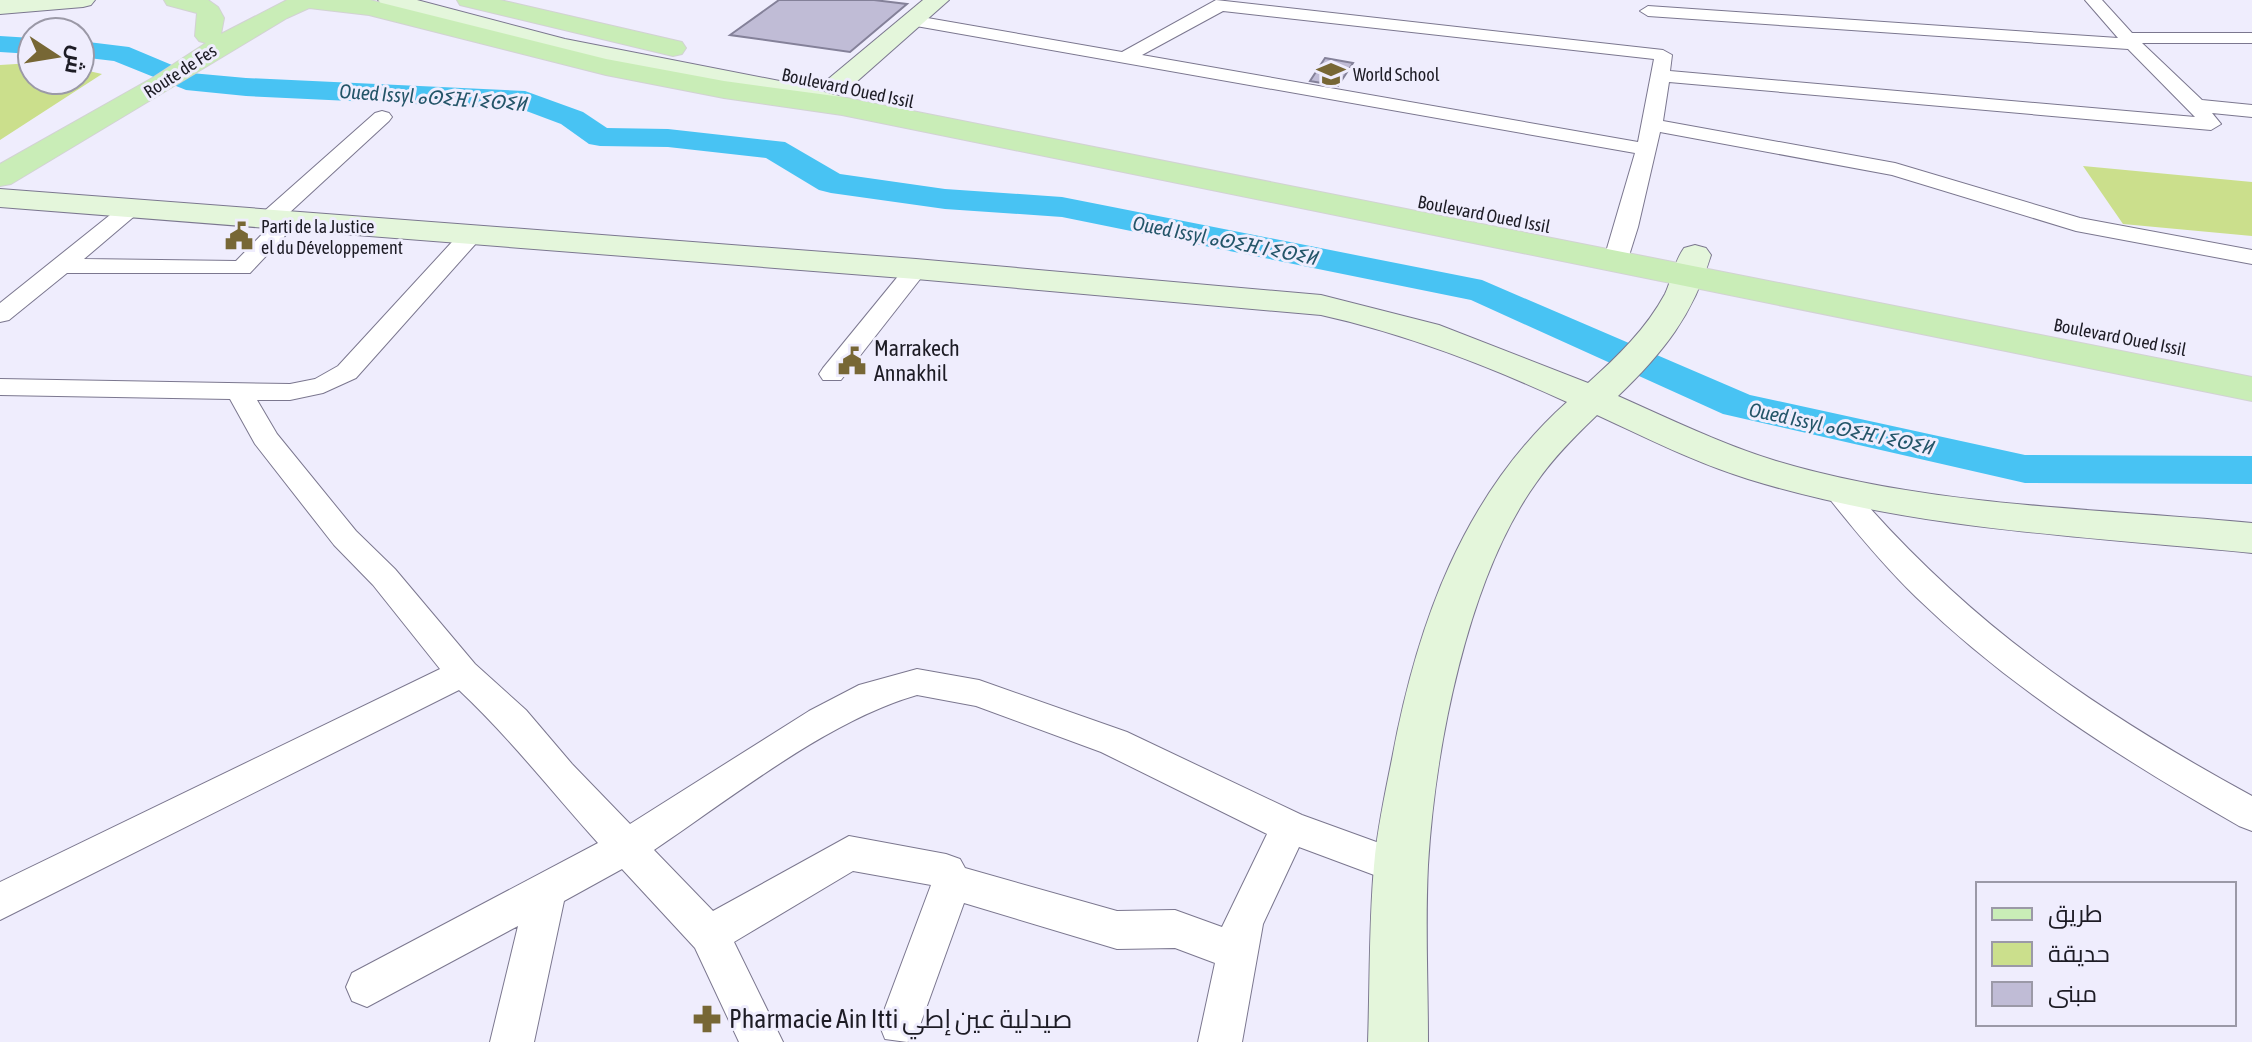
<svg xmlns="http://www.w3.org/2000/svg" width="2252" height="1042" viewBox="0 0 2252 1042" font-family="'Asap Condensed',Cairo,'Noto Sans Tifinagh',sans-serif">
	<rect width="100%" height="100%" fill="#efedfd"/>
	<g fill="#cbdf8c">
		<polygon points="32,63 32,80 80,80 80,69 102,74 0,140 0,65"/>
		<polygon points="2083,166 2252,182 2252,236 2123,224"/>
	</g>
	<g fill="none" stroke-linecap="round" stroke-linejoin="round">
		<g fill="#48c3f3" fill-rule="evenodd">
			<polygon points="0,36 32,38 32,54 0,52"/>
			<polygon points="80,41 129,47 191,73 246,78 525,91 583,112 607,128 668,129 785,142 840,174 945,189 1062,197 1482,280 1750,395 2025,455 2252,456 2252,484 2025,483 1723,414 1471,300 1062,217 945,209 831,193 819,190 766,158 668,147 600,146 589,144 561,124 521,109 246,96 186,90 114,61 80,57"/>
		</g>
	</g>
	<g fill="#c0bcd6" stroke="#848199" stroke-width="2">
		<polygon points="779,0 874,0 907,4 850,52 730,35"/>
		<polygon points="1325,58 1353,63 1338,86 1310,81"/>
	</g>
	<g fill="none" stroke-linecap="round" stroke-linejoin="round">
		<defs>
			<g id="street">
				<path d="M1216 0 1663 50 1672 55 1670 71 2195 117 2128 49 1648 16 1640 11 1648 6 2118 38 2085 0H2102L2132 33H2252V43H2142L2202 100 2252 105V117L2212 113 2221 124 2211 130 1669 82 1663 121 1895 163 2080 218 2252 250V264L2076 231 1892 175 1660 132 1638 227 1627 262 1623 267H1607L1603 262 1635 153 916 26 907 21 916 16 1122 52ZM1223 11 1654 59 1638 142 1142 55Z"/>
				<polygon points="382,111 389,113 392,117 389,121 288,214 297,215 300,220 250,273 67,273 9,320 0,322 0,303 125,203 133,201 144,208 84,259 236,261 271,225 261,224 258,219 261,214 375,113"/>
				<path d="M471 228 479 230 482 235 479 240 356 378 323 393 290 400H257L277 434 356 531 395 569 475 664 526 710 572 764 630 824 809 711 859 685 917 669 979 680 1127 732 1302 815 1415 856 1420 868 1415 880 1401 885 1299 847 1263 924 1242 1042H1198L1215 963 1175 948 1117 949 964 903 915 1039 907 1042 885 1039 879 1024 931 885 853 871 734 942 783 1042H739L695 948 622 869 564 901 534 1042H490L518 926 367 1007 352 1001 346 987 352 973 598 843C552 792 510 738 459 690L0 920V882L440 669 373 585 334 545 255 444 230 399 0 395V379L290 384 315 379 338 366 463 230ZM917 695 976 706 1101 752 1267 834 1222 927 1175 910 1117 911 965 868 960 859 946 854 849 836 713 911 654 850C733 797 827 721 917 695Z"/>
				<polygon points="916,262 924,264 928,269 841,380 823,380 819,374 823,368 908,264"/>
				<path d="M1838 480 1848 483C1967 623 2093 709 2252 796V831L2239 826C2124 760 2012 690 1916 597 1884 566 1856 532 1828 497L1823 490 1828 483Z"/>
			</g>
			<g id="secondary">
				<polygon points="0,0 95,0 91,5 83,7 0,14"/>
				<polygon points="378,0 417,0 565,39 800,85 842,97 845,103 842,109 832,111 794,100 563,53 382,5"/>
				<polygon points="923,0 949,0 845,92 827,92 823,86 827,80"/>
				<path d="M0 189 916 259 1321 295 1439 325 1588 383C1618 356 1646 329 1665 294 1672 279 1674 262 1684 248L1695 245 1706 248 1711 255C1693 315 1663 353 1618 396 1670 419 1721 444 1776 461 1929 507 2094 508 2252 523V553C2083 536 1912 530 1748 479 1696 463 1647 438 1597 415 1575 436 1553 458 1536 483 1467 579 1435 749 1428 865 1425 924 1428 983 1428 1042H1368C1370 984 1369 924 1374 866 1377 830 1385 794 1392 759 1417 624 1463 495 1567 402 1488 366 1407 334 1321 315L916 279 0 207Z"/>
			</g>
			<g id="primary">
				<polygon points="164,0 208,0 218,7 224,18 221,34 287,0 370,0 606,59 724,81 842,97 2252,377 2252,401 842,115 724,98 606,75 369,15 309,8 287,18 11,184 0,186 0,164 154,77 206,43 199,41 195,36 197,13 167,5"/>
				<polygon points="457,0 500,0 682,42 686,48 682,54 673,56 460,5"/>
			</g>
		</defs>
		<use href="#street" stroke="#7b778f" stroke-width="2"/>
		<use href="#secondary" stroke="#7b778f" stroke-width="2"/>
		<use href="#primary" stroke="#d2d2d3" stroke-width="2"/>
		<use href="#street" fill="#fff" fill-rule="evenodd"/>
		<use href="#secondary" fill="#e4f6db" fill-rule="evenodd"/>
		<use href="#primary" fill="#c9edb7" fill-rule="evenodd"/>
	</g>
	<defs>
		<symbol id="school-bare" viewBox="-9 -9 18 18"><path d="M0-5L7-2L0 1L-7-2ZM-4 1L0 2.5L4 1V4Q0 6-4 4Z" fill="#776735" stroke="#efedfd" stroke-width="2.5" paint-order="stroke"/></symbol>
		<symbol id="civic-bare" viewBox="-9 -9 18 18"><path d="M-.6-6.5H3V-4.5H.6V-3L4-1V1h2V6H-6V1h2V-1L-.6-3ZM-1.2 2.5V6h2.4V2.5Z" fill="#776735" stroke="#efedfd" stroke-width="2.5" paint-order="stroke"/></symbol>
		<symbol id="pharmacy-bare" viewBox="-9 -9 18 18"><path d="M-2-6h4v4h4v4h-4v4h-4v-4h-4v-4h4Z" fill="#776735" stroke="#efedfd" stroke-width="2.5" paint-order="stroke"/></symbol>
	</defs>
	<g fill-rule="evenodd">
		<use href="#school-bare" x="1311" y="54" width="40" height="40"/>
		<use href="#civic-bare" x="219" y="216" width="40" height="40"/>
		<use href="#civic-bare" x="832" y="341" width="40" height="40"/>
		<use href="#pharmacy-bare" x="687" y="999" width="40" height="40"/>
	</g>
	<g text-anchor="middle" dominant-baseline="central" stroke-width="6" stroke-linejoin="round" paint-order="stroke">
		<g font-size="18" fill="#1d1c25" stroke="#efedfd">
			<text transform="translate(180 71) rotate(-33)">Route de Fes</text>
			<text transform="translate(848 88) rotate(12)">Boulevard Oued Issil</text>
			<text transform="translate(1484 214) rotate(11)">Boulevard Oued Issil</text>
			<text transform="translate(2120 337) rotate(11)">Boulevard Oued Issil</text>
		</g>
		<g font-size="18" fill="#1d1c25" stroke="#efedfd" text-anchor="start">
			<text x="1353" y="74">World School</text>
			<text x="261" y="226">Parti de la Justice<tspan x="261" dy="21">el du Développement</tspan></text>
		</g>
		<g font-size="20" font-style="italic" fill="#245569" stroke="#efedfd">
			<text transform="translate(433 97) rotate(4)">Oued Issyl ⴰⵙⵉⴼ ⵏ ⵉⵙⵉⵍ</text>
			<text transform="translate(1225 240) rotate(11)">Oued Issyl ⴰⵙⵉⴼ ⵏ ⵉⵙⵉⵍ</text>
			<text transform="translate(1841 428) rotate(12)">Oued Issyl ⴰⵙⵉⴼ ⵏ ⵉⵙⵉⵍ</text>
		</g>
		<g font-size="22" fill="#1d1c25" stroke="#efedfd" text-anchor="start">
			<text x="874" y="348">Marrakech<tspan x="874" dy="25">Annakhil</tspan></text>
		</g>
		<g font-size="26" fill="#1d1c25" stroke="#efedfd" text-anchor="start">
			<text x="729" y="1019">Pharmacie Ain Itti صيدلية عين إطي</text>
		</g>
	</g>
	<rect x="1976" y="882" width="260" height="144" fill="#efedfd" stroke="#9b99a7" stroke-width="2"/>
	<rect x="1992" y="908" width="40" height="12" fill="#c9edb7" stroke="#9b99a7" stroke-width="2"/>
	<text x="2048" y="922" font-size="24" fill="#1d1c25">طريق</text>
	<rect x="1992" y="942" width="40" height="24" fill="#cbdf8c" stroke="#9b99a7" stroke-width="2"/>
	<text x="2048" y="962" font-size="24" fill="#1d1c25">حديقة</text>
	<rect x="1992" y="982" width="40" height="24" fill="#c0bcd6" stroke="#9b99a7" stroke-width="2"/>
	<text x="2048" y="1002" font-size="24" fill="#1d1c25">مبنى</text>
	<g transform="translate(56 56) rotate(102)"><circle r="38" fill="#efedfd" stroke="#9b99a7" stroke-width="2"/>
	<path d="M0-6L14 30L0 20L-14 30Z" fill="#776735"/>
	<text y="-12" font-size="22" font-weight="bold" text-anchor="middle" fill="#1d1c25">ش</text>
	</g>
</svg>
